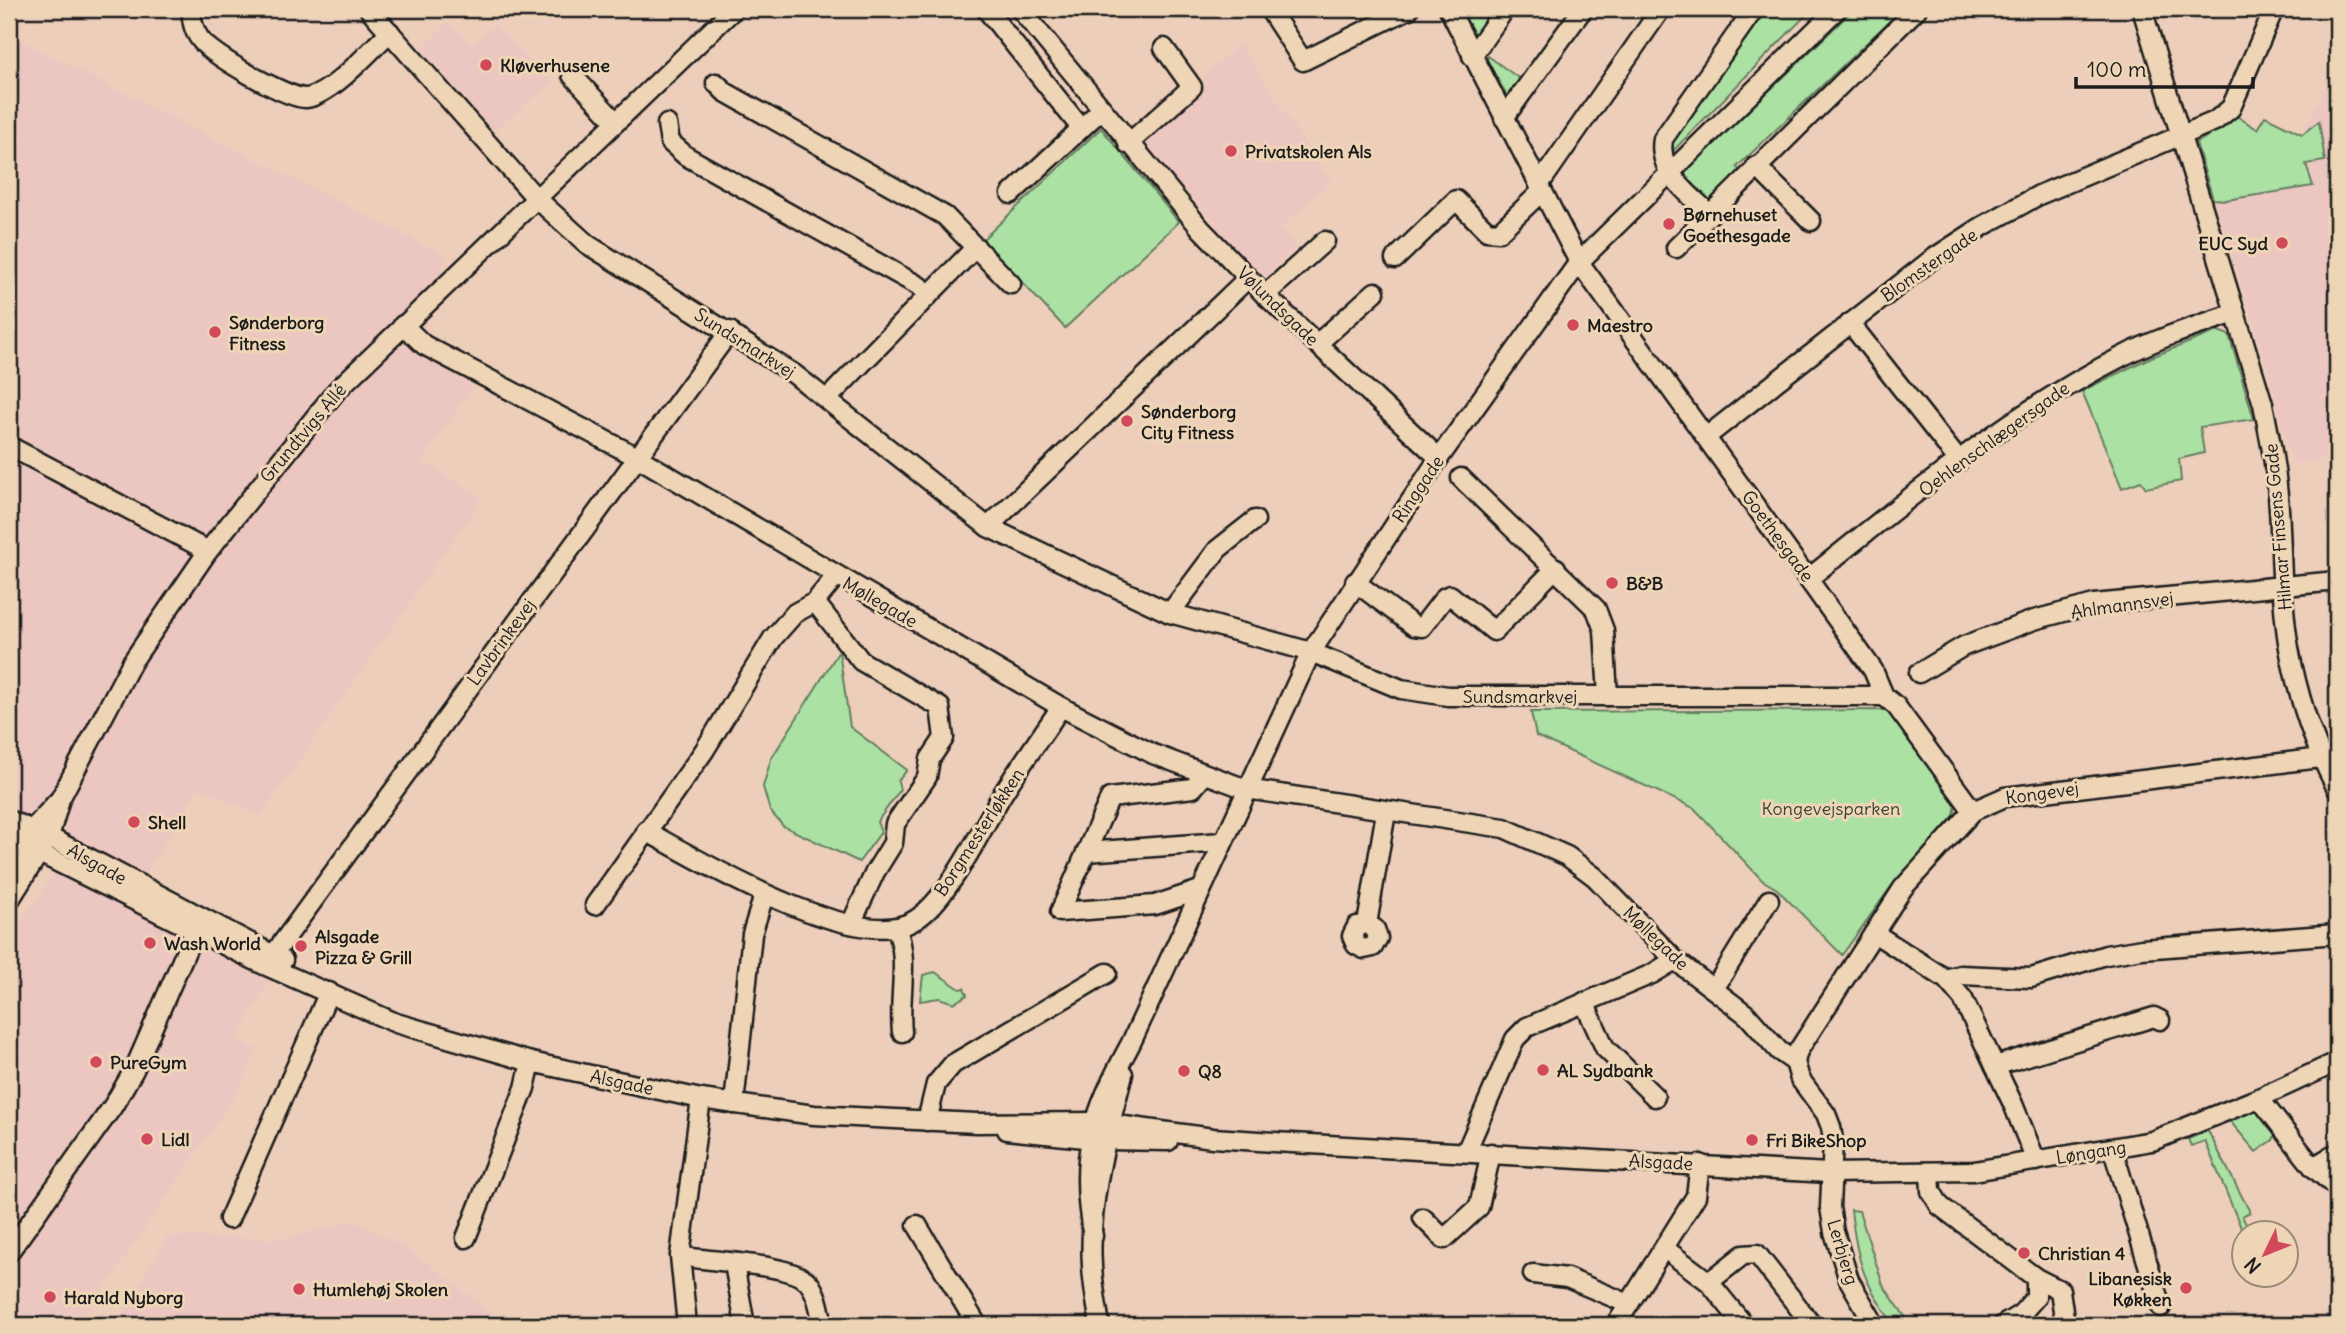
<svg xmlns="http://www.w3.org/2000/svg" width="2346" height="1334" viewBox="0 0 2346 1334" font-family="Delius,sans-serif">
	<rect width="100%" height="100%" fill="#edcebb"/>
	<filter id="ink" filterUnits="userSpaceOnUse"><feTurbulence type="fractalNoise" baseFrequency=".0143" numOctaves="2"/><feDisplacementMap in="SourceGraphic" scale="14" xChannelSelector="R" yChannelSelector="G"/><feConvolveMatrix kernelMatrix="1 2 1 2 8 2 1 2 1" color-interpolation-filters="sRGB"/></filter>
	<g filter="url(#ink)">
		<g fill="#ecc6c1">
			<polygon points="449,22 473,45 495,25 552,82 493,131 422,48"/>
			<polygon points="9,35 446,256 425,327 437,364 473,386 422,461 482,499 261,815 198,788 138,887 25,830 9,855"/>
			<polygon points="1239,44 1331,182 1280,228 1296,247 1264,277 1218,232 1213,220 1177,181 1172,180 1159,164 1161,162 1141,140 1192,91 1196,96 1203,90 1197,83"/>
			<polygon points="2337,65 2337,456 2292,464 2266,361 2196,143 2221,129 2235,115 2257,129 2265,116 2303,133"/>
			<polygon points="55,872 269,980 237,1038 257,1050 238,1091 79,1325 9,1325 9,942"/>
			<polygon points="354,1221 414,1253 508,1325 115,1325 168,1236 281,1239"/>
		</g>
		<g fill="#ace1a4" stroke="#647e60" stroke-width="2">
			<polygon points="1460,9 1477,9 1493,20 1475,35"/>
			<polygon points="1767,9 1812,9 1669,155 1671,145"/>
			<path d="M1854 9H1902L1737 167 1743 176 1715 202C1700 198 1689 188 1685 172Z"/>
			<polygon points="1488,56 1524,82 1508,98 1487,60"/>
			<polygon points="2235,115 2257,129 2265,116 2302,134 2319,121 2325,161 2306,164 2313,186 2226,200 2213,199 2196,143 2221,129"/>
			<polygon points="1101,128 1179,222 1065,328 982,240"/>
			<polygon points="2218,331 2229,335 2254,419 2200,427 2204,453 2179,459 2181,481 2146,488 2141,481 2122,488 2082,391 2149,358"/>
			<polygon points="839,651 850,727 907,770 898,781 900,790 877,822 881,832 859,862 783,826 770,811 763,787 771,759"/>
			<polygon points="1892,710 1956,804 1954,816 1891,887 1842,955 1777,889 1762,880 1694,808 1536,736 1531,712"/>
			<polygon points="935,972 960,989 964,988 967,995 954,1003 939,998 920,1001 923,975"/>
			<polygon points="2253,1109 2258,1110 2276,1132 2273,1140 2256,1152 2229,1120"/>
			<polygon points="2208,1131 2250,1212 2242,1216 2250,1232 2244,1235 2205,1141 2191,1146 2188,1139"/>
			<path d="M1851 1210 1859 1211 1883 1285 1911 1325H1894C1864 1283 1857 1262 1851 1210Z"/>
		</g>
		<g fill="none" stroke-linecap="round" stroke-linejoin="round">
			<defs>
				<g id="minor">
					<path d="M191 9C192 20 193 30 200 39 210 55 288 99 306 98 332 95 370 50 390 32"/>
					<polyline points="369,9 536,198 587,244 794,374 988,527 1170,613 1311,652 1401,689 1448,696 1884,696"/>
					<polyline points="986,9 1081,128"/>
					<polyline points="1020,9 1201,229 1265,295 1439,458"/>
					<polyline points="1269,9 1303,61 1409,9"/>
					<polyline points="1449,9 1579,262 1808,579 1873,670 1884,696 1896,706 1973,811"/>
					<path d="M2142 9 2263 404C2270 439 2277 473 2279 509 2282 555 2281 603 2289 648 2298 698 2314 745 2337 789"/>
					<polyline points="1472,56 1505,9"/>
					<polyline points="572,75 616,122"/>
					<polyline points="716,83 725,92 945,216 1011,284"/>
					<polyline points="1504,118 1583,9"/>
					<polyline points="667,124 670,142 686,156 919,286 928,296"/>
					<polyline points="1128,144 1192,87 1164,48"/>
					<polyline points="1756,166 1811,221"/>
					<polyline points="1539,185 1661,9"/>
					<polyline points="1011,194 1101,110"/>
					<path d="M1709 214C1688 192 1657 172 1663 139L1754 9"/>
					<polyline points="1676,248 1917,9"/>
					<polyline points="1395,259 1456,200 1487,231 1499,232 1542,191"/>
					<polyline points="1265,295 1325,241"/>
					<polyline points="1850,323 1959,461"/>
					<polyline points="403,325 424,345 637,457 1061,707 1153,754 1246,789 1504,828 1567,856 1595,877 1675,960 1747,1015 1779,1051 1795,1062 1800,1079 1826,1114 1831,1127 1833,1141 1830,1207 1834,1232 1849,1280 1875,1325"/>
					<polyline points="1317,344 1375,292"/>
					<polyline points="828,398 976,247"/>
					<polyline points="1706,437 1931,260 1983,226 2039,195 2215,121 2231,108 2274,9"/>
					<polyline points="9,446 208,551"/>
					<polyline points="1461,478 1596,609 1604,630 1608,696"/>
					<polyline points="988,527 1248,278"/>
					<path d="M1808 579C1908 499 2007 415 2121 357 2158 338 2196 326 2235 313"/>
					<polyline points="1355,582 1414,626 1422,627 1445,597 1450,595 1494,631 1556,568"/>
					<polyline points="815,602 861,661 940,707 944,738 930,759 927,777 895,824 893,843 875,872 851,924"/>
					<polyline points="1170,613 1218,549 1255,520"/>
					<polyline points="1919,673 1964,646 2034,620 2094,604 2337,581"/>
					<polyline points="9,820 49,837 283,960"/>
					<path d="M646 831C698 860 859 956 915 920 950 898 982 827 1005 790 1023 762 1042 735 1061 707"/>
					<polyline points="9,838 262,964 396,1023 531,1062 701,1099 814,1115 976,1123 1095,1122 1213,1138 1274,1142 1829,1173 1974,1171 2152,1141 2259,1098 2337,1062"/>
					<polyline points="1086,852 1222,842"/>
					<polyline points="9,877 32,830 57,802"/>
					<polyline points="1200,890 1155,905 1060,912 1110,798 1193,788 1205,774"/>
					<polyline points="9,901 49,837 60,799 132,662 208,551 337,390 734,9"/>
					<polyline points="595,905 704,751 773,638 795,613 815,602 836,576"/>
					<polyline points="1367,924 1375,929 1378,938 1373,947 1364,949 1356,945 1352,936 1357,926 1367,924 1386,812"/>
					<path d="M896 928C910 958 898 998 902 1032"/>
					<polyline points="1874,933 1946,979 1963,999 2013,1104 2036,1161"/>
					<polyline points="274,954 730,331"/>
					<polyline points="1946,979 1960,975 2031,978 2106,955 2142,949 2337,934"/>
					<polyline points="1714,989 1769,900"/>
					<polyline points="1584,1002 1605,1048 1655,1097"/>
					<polyline points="1795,1062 1798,1051 1903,888 1973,811 2005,797 2337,756"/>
					<polyline points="1995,1066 2154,1017 2160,1020"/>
					<polyline points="2259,1098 2313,1167 2337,1153"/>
					<polyline points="734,1104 752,934 764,895"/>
					<polyline points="927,1121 936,1084 953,1064 1107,973"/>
					<polyline points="1007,1130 1105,1140 1168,1141"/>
					<polyline points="2113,1150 2161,1307"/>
					<polyline points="1466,1152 1515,1039 1527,1027 1652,974 1675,960"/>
					<polyline points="2313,1167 2337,1188"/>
					<polyline points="1930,1173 1931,1191 1940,1206 2036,1278 2060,1290 2065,1325"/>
					<polyline points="1423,1218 1444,1239 1479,1207 1491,1153"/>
					<polyline points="229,1219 329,992"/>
					<polyline points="917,1225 977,1325"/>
					<path d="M1093 1236C1077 1156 1093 1113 1131 1043L1311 652 1439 458 1579 262 1837 9"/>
					<polyline points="466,1238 525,1088 531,1062"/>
					<polyline points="1665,1249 1709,1282 1744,1325"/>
					<polyline points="9,1252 113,1106 134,1070 200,919"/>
					<path d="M680 1256C710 1262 792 1263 809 1283 818 1295 820 1311 823 1325"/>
					<polyline points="734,1264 745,1325"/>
					<polyline points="1533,1274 1567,1278 1629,1304"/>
					<polyline points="1709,1282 1743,1255 1757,1254 1812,1325"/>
					<polyline points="687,1325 680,1256 701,1099"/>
					<path d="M1100 1325C1097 1306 1093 1286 1092 1266 1088 1202 1107 1135 1123 1074"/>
					<polyline points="1616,1325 1696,1196 1700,1164"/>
					<polyline points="2003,1325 2021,1314 2036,1297 2036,1278"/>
				</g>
			</defs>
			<use href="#minor" stroke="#1c1c1c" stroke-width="23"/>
			<use href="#minor" stroke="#eed5b6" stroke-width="18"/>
		</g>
	</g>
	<g fill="#d1495b" stroke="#eed5b6" stroke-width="2.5">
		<circle cx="486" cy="65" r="7"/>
		<circle cx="1231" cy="151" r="7"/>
		<circle cx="1669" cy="224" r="7"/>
		<circle cx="2282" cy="243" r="7"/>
		<circle cx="1573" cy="325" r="7"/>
		<circle cx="215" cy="332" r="7"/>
		<circle cx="1127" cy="421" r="7"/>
		<circle cx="1612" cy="583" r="7"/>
		<circle cx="134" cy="822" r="7"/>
		<circle cx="150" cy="943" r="7"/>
		<circle cx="301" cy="946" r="7"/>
		<circle cx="96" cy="1062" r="7"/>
		<circle cx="1543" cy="1070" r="7"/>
		<circle cx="1184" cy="1071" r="7"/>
		<circle cx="147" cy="1139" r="7"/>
		<circle cx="1752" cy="1140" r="7"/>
		<circle cx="2024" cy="1253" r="7"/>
		<circle cx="2186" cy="1288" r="7"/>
		<circle cx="299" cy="1289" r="7"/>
		<circle cx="50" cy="1297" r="7"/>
	</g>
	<g text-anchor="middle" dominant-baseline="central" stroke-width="6" stroke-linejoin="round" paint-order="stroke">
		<g font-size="18" font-weight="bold" fill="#1c1c1c" stroke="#eed5b6" text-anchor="start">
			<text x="500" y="65">Kløverhusene</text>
			<text x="1245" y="151">Privatskolen Als</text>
			<text x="1683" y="214">Børnehuset<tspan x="1683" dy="21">Goethesgade</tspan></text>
			<text x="2268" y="243" text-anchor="end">EUC Syd</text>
			<text x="229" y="322">Sønderborg<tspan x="229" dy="21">Fitness</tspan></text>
			<text x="1587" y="325">Maestro</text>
			<text x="1141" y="411">Sønderborg<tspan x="1141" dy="21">City Fitness</tspan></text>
			<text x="1626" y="583">B&amp;B</text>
			<text x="148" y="822">Shell</text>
			<text x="315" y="936">Alsgade<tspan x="315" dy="21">Pizza &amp; Grill</tspan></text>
			<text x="164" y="943">Wash World</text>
			<text x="110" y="1062">PureGym</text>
			<text x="1557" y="1070">AL Sydbank</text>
			<text x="1198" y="1071">Q8</text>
			<text x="161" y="1139">Lidl</text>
			<text x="1766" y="1140">Fri BikeShop</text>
			<text x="2038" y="1253">Christian 4</text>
			<text x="2172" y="1278" text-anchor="end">Libanesisk<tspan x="2172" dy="21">Køkken</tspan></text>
			<text x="313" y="1289">Humlehøj Skolen</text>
			<text x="64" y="1297">Harald Nyborg</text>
		</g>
		<g font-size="18" fill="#1c1c1c" stroke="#eed5b6">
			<text transform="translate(1929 265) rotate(-35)">Blomstergade</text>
			<text transform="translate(1278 306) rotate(44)">Vølundsgade</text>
			<text transform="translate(745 343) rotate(32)">Sundsmarkvej</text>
			<text transform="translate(303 433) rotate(-50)">Grundtvigs Allé</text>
			<text transform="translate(1994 439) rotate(-36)">Oehlenschlægersgade</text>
			<text transform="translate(1418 489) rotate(-56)">Ringgade</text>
			<text transform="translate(2278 527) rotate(-95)">Hilmar Finsens Gade</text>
			<text transform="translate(1778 536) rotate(54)">Goethesgade</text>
			<text transform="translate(880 602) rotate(30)">Møllegade</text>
			<text transform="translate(2122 605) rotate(-8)">Ahlmannsvej</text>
			<text transform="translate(501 642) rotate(-54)">Lavbrinkevej</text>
			<text x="1520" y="696">Sundsmarkvej</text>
			<text transform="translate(2042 793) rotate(-8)">Kongevej</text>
			<text transform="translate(979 832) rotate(-57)">Borgmesterløkken</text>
			<text transform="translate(97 864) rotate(29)">Alsgade</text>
			<text transform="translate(1656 938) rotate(44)">Møllegade</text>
			<text transform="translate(622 1082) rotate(12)">Alsgade</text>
			<text transform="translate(2091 1152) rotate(-9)">Løngang</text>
			<text transform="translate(1661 1162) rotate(3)">Alsgade</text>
			<text transform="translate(1843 1252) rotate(73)">Lerbjerg</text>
		</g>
		<g font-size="18" fill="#394337" stroke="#eed5b6">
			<text x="1831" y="808">Kongevejsparken</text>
		</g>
	</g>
	<rect width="2346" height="1334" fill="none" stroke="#eed5b6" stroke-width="35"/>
	<rect x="18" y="18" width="2311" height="1299" fill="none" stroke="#1c1c1c" stroke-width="2.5" filter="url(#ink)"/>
	<g transform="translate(2265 1254) rotate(227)"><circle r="33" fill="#eed5b6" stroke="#9a8b78" stroke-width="2"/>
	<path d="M0-5L12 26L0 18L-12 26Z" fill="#d1495b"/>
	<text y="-10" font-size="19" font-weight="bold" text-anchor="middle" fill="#1c1c1c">N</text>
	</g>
	<path d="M2076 77v10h177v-10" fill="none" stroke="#1c1c1c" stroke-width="3.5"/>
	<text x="2087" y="77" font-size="21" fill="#1c1c1c" stroke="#eed5b6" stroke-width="5" paint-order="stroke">100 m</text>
</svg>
